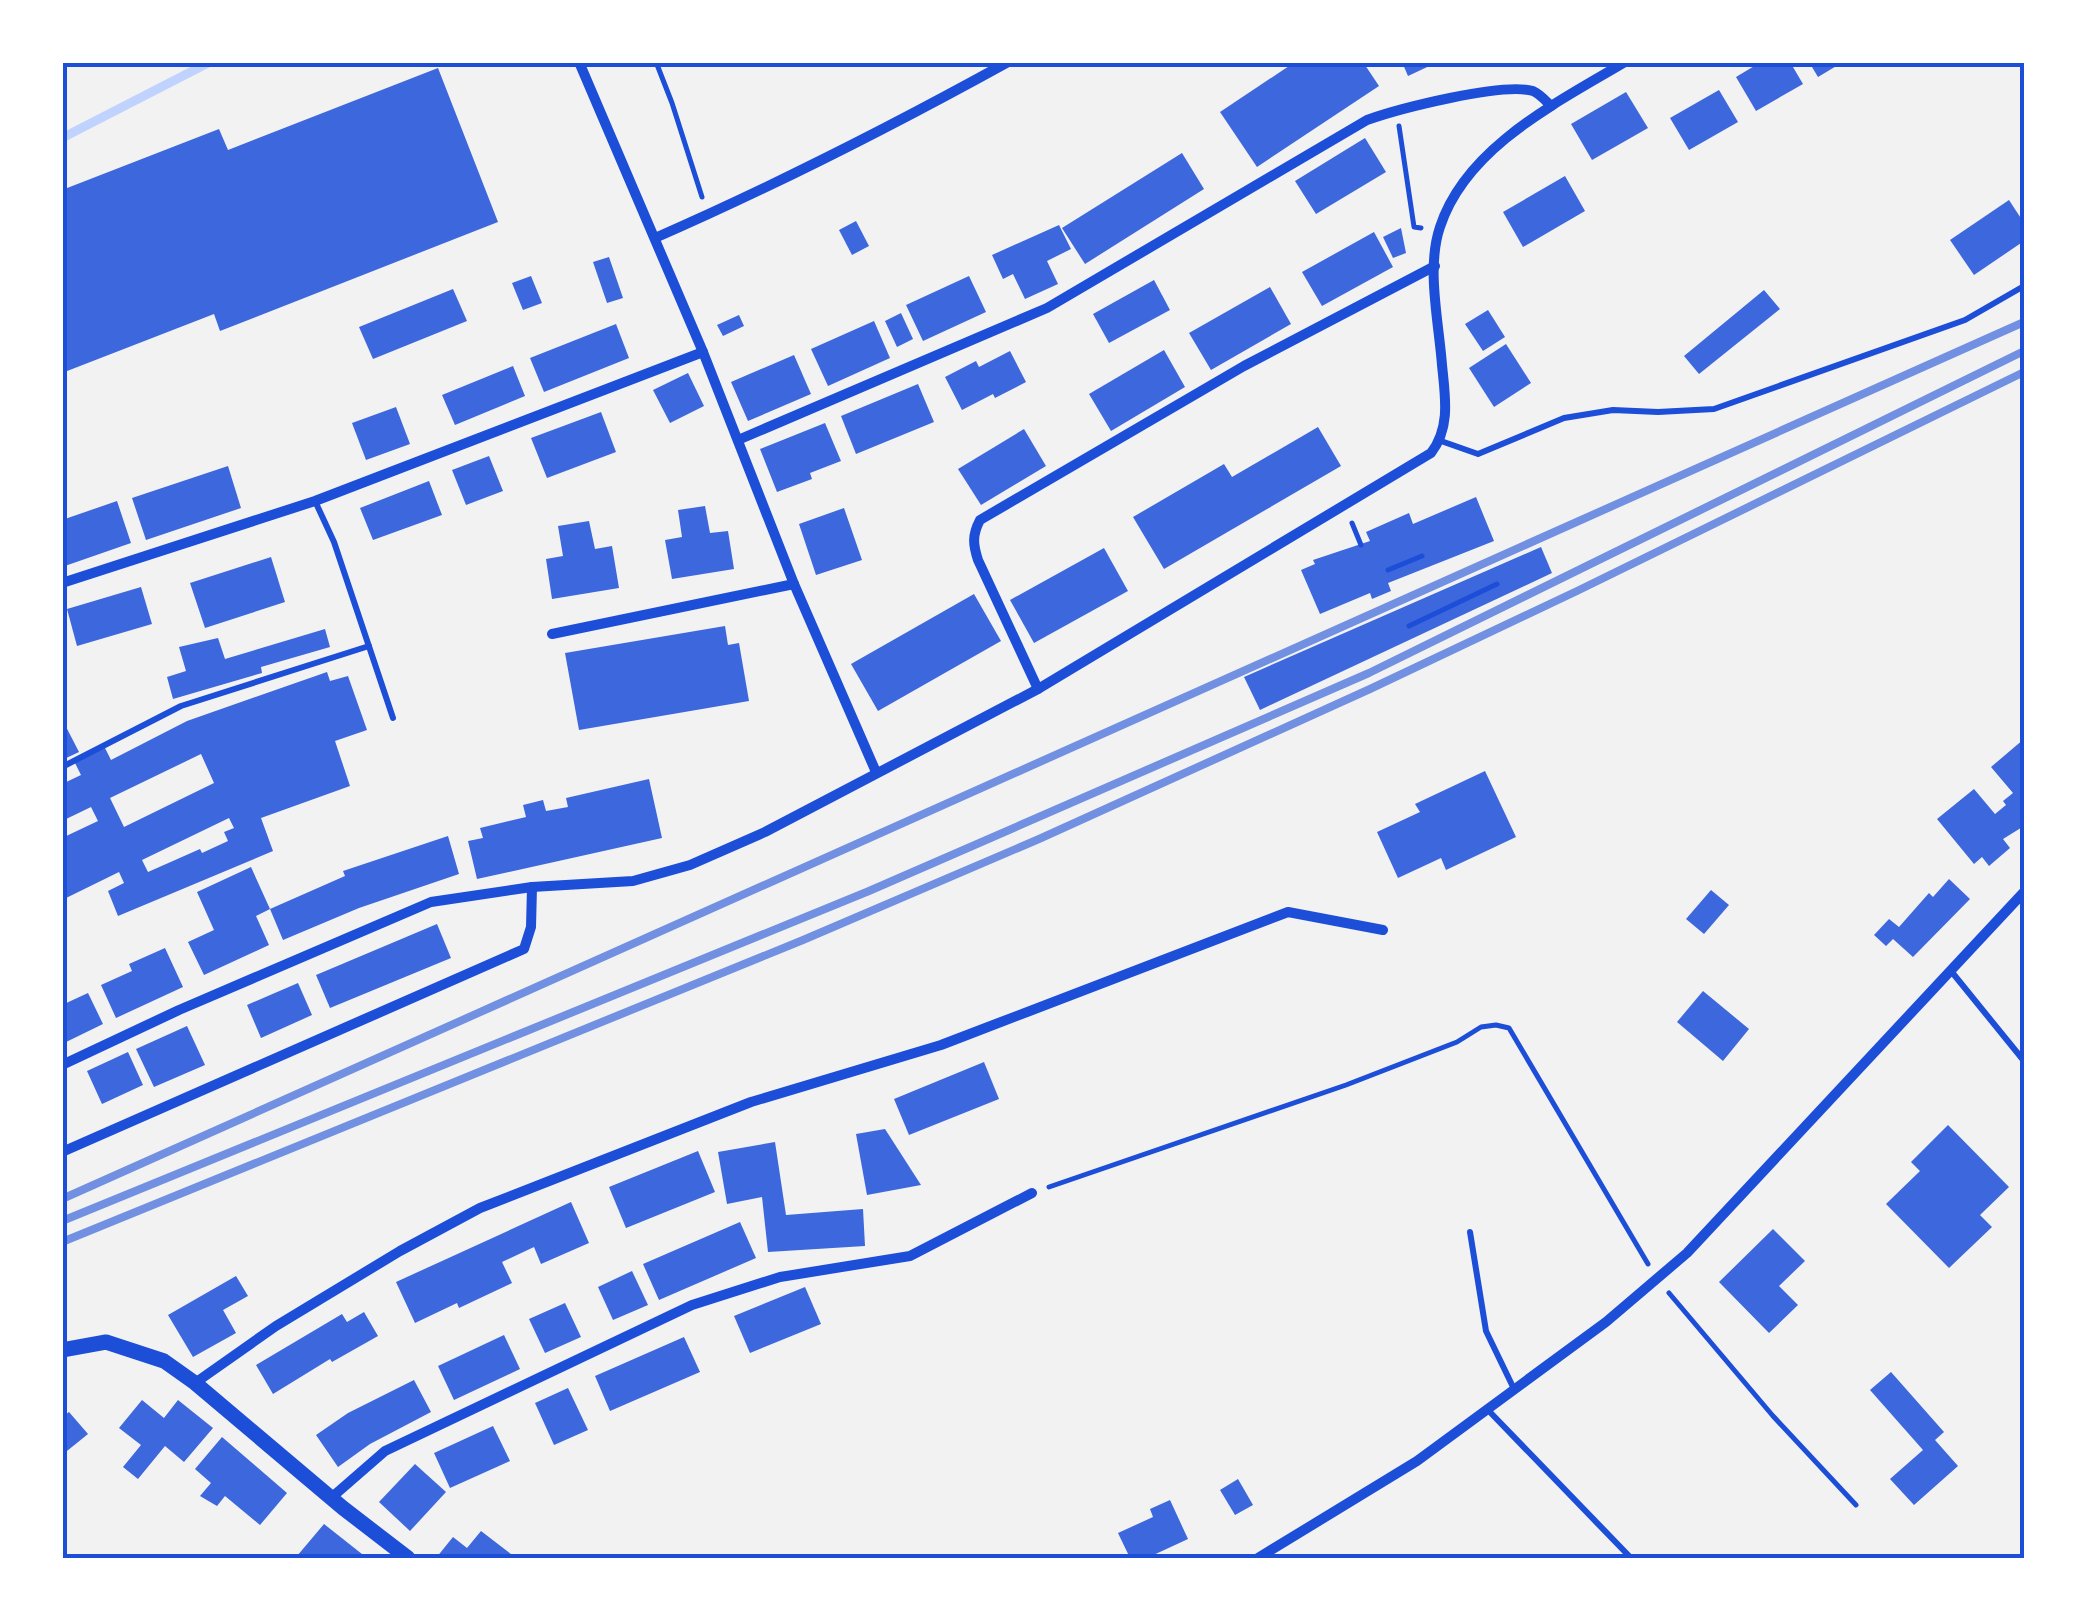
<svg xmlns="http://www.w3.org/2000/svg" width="2087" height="1621" viewBox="0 0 2087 1621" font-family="Mulish,sans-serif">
	<rect width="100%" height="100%" fill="#f2f2f2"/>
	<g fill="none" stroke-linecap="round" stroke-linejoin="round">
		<polyline stroke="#bfd3fe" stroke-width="9" points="62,138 210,62"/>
	</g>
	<g fill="#3d67dc" fill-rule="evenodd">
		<polygon points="1295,62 1363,62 1379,86 1257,167 1220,112"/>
		<polygon points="1402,62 1438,62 1408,76"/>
		<polygon points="1790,62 1803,84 1756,111 1736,77 1761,62"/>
		<polygon points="1809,62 1843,62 1818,77"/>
		<polygon points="438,68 498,222 220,331 214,314 62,373 62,190 219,129 228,150"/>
		<polygon points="1719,90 1738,122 1689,150 1670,118"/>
		<polygon points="1626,92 1648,128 1592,160 1571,124"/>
		<polygon points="1365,138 1386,172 1316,214 1295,181"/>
		<polygon points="1182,153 1204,189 1085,264 1062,228"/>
		<polygon points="1565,176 1585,211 1523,247 1503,212"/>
		<polygon points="2009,200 2024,223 2024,241 1974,275 1950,240"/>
		<polygon points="856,221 869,246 852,255 839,230"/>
		<polygon points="1059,225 1071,249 1047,261 1058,284 1025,299 1013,274 1003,279 992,255"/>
		<polygon points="1401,228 1406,253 1393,258 1383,237"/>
		<polygon points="1374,232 1393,267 1322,306 1302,272"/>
		<polygon points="609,257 623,298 607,303 593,262"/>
		<polygon points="531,276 542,303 523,310 512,283"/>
		<polygon points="969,276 986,312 923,341 906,305"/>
		<polygon points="1154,280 1170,310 1109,343 1093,314"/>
		<polygon points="1270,287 1291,324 1211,370 1189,333"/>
		<polygon points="453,289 467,321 373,359 359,327"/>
		<polygon points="1764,290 1780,309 1699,374 1684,356"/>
		<polygon points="1488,310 1505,337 1483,351 1465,324"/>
		<polygon points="901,313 913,339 897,347 885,321"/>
		<polygon points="739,315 744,326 723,336 717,325"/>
		<polygon points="874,321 890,358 828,386 811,349"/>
		<polygon points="616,324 629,358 544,392 530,358"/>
		<polygon points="1506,344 1531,383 1494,407 1469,368"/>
		<polygon points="1164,350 1185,387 1111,431 1089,394"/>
		<polygon points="1010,351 1026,382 995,398 993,394 962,410 945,377 976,361 979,367"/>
		<polygon points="794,355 811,394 748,421 731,382"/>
		<polygon points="513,366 525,396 455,425 442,395"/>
		<polygon points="688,373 704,406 670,423 653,390"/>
		<polygon points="918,384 934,422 856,454 841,416"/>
		<polygon points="396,407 410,444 366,460 352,423"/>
		<polygon points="601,412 616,452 547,478 531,438"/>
		<polygon points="825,423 841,461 810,473 812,479 777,492 760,449"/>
		<polygon points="1318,427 1341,466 1164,569 1133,517 1224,464 1232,477"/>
		<polygon points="1024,429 1046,466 981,505 958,469"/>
		<polygon points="489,456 503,491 466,505 452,470"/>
		<polygon points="228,466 241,508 146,540 132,498"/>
		<polygon points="429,481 442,515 373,540 360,508"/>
		<polygon points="1476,497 1494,541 1388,583 1391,591 1372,599 1370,593 1320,614 1301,570 1315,564 1313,560 1370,541 1366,532 1409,513 1413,524"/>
		<polygon points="117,501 131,543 62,567 62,520"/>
		<polygon points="705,506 710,533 728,531 734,569 672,579 665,540 682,537 678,510"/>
		<polygon points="844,508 862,560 816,575 799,524"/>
		<polygon points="589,521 595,549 612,546 619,588 552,599 546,559 563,556 558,526"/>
		<polygon points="1541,547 1552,573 1260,710 1244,677"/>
		<polygon points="1104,548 1128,591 1034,643 1010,600"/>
		<polygon points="271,557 285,602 205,628 190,583"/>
		<polygon points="141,587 152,624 77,646 67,609"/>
		<polygon points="974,594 1001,641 878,711 851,664"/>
		<polygon points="725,626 728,645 739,643 749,701 579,730 565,653"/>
		<polygon points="325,629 330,647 261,667 262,673 173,699 167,677 186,671 179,647 218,638 225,659"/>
		<path d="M327 672 330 681 348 676 367 730 335 741 350 786 261 818 273 851 118 916 108 891 124 883 119 872 62 900V838L98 821 91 807 62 821V784L81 775 73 759 103 744 111 760 187 721ZM201 754 214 783 124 827 110 798ZM229 818 234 828 224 832 228 841 202 853 200 849 148 872 142 860Z"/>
		<polygon points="62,719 79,752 62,760"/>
		<polygon points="2024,739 2024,818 2020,822 2024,826 2003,839 2010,848 1989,866 1982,857 1974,864 1937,819 1974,789 1995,814 2006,805 2003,801 2013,793 1991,767"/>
		<polygon points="1485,771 1516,837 1446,870 1441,858 1398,878 1377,832 1420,812 1415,804"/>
		<polygon points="649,779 662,838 477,879 468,841 483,838 480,828 526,817 523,805 543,800 546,811 568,807 566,798"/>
		<polygon points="448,836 459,874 359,908 283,940 270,909 256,916 269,945 204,975 188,942 214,930 197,892 251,867 270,909 345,876 343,871"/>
		<polygon points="1949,879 1970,899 1913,957 1893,939 1886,946 1874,935 1889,919 1899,927 1929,893 1933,897"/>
		<polygon points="1711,890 1729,905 1704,934 1686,919"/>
		<polygon points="437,924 451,958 330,1008 316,975"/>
		<polygon points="165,948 183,987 116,1018 101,985 132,971 129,964"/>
		<polygon points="298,983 312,1015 261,1038 247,1005"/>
		<polygon points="1703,991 1749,1029 1723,1061 1677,1022"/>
		<polygon points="88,993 103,1024 62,1044 62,1005"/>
		<polygon points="187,1026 205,1065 154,1087 136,1049"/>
		<polygon points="128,1052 143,1085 102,1104 87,1071"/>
		<polygon points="984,1062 999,1099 909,1135 894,1099"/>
		<polygon points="1948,1125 2009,1187 1980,1215 1992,1227 1949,1268 1886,1204 1920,1171 1911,1162"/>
		<polygon points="885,1129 921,1185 867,1195 856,1134"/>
		<polygon points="775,1142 786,1215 863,1209 865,1246 768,1252 762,1197 727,1204 718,1152"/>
		<polygon points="698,1151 715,1192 626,1228 609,1187"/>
		<polygon points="571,1202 589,1243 541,1264 534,1247 502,1262 512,1283 459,1308 457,1303 415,1323 396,1282"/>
		<polygon points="740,1222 756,1258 659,1300 643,1264"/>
		<polygon points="1773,1229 1805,1261 1779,1286 1798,1305 1769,1333 1719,1282"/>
		<polygon points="632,1271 648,1305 613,1320 598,1287"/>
		<polygon points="236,1276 248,1296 223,1310 236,1333 193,1357 168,1315"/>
		<polygon points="805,1287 821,1324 750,1353 734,1316"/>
		<polygon points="565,1303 581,1337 545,1353 529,1319"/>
		<polygon points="364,1312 378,1336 332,1362 330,1359 273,1394 256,1365 342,1314 347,1322"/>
		<polygon points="504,1335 520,1369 454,1400 438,1366"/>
		<polygon points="684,1337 700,1372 610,1411 595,1376"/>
		<polygon points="1891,1372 1944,1432 1935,1440 1958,1466 1914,1505 1890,1479 1923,1450 1870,1390"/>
		<polygon points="414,1380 431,1412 370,1444 338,1467 316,1435 348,1413"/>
		<polygon points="568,1388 588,1430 554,1445 535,1403"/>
		<polygon points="142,1400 164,1418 178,1400 213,1428 184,1462 165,1446 138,1479 123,1467 141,1445 119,1428"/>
		<polygon points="69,1412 88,1434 62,1455 62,1417"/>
		<polygon points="493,1426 510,1461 450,1488 434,1453"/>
		<polygon points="222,1437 287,1493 260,1525 225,1496 217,1506 200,1496 211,1483 195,1469"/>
		<polygon points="415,1464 446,1492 410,1531 379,1502"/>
		<polygon points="1238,1479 1253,1505 1235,1515 1220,1490"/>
		<polygon points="1170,1500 1188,1539 1147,1558 1130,1558 1118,1533 1153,1517 1150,1509"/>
		<polygon points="324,1524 367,1558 297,1556"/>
		<polygon points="481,1531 516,1558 436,1558 453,1537 467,1548"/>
	</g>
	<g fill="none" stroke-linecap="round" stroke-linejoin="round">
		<g stroke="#1d4ed8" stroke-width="5">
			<polyline points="656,62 672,103 702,197"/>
			<polyline points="1399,126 1414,227 1421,228"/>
			<polyline points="1352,523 1361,545"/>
			<polyline points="1388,570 1422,556"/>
			<polyline points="1409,626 1497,584"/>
			<polyline points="1049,1187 1346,1085 1457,1042 1481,1027 1496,1025 1509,1028 1648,1264"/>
			<polyline points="1669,1293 1773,1416 1856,1505"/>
		</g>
		<g stroke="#1d4ed8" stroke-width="6">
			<polyline points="1441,441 1478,454 1564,418 1613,410 1658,412 1714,409 1965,320 2024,286"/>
			<polyline points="315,501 334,542 393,718"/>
			<polyline points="62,767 181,706 369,646"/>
			<polyline points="1951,971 2024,1061"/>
			<polyline points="1470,1232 1486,1331 1514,1389"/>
			<polyline points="1487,1409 1631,1558"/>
		</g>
		<g stroke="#1d4ed8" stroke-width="10">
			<polyline points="579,62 703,352 794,584 876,772"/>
			<path d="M655 238C776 185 892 126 1008 62"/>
			<path d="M738 440 1047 308 1367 120C1398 109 1502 82 1533 91 1540 94 1546 101 1551 106"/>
			<polyline points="62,583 315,501 703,352"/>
			<polyline points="552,634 794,584"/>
			<path d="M1038 689 978 560C973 545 972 535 980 520L1244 366 1435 266"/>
			<path d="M62 1065 179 1010 431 902 532 887 633 881 690 865 765 832 1038 689 1431 453C1451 427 1445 396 1442 365 1439 323 1426 268 1440 227 1466 147 1558 102 1625 62"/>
			<polyline points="62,1152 524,949 531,927 532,887"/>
			<polyline points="195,1383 276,1326 400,1251 480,1208 751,1102 941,1045 1288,912 1383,930"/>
			<polyline points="331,1498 385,1451 692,1305 780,1277 910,1256 1032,1193"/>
			<polyline points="1258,1558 1417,1461 1606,1322 1687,1253 2024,892"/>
		</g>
		<polyline stroke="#1d4ed8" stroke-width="15" points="62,1350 106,1342 164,1361 195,1383 343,1508 408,1558"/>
		<g stroke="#7290e2" stroke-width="8">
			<polyline points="62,1199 2024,322"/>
			<polyline points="62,1221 869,891 1369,673 2024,351"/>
			<polyline points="62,1242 803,940 1039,839 1370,689 1577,591 2024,372"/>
		</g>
	</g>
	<rect width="2087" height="1621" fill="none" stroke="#ffffff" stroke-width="130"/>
	<rect x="65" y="65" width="1957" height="1491" fill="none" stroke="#1d4ed8" stroke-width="4"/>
</svg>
